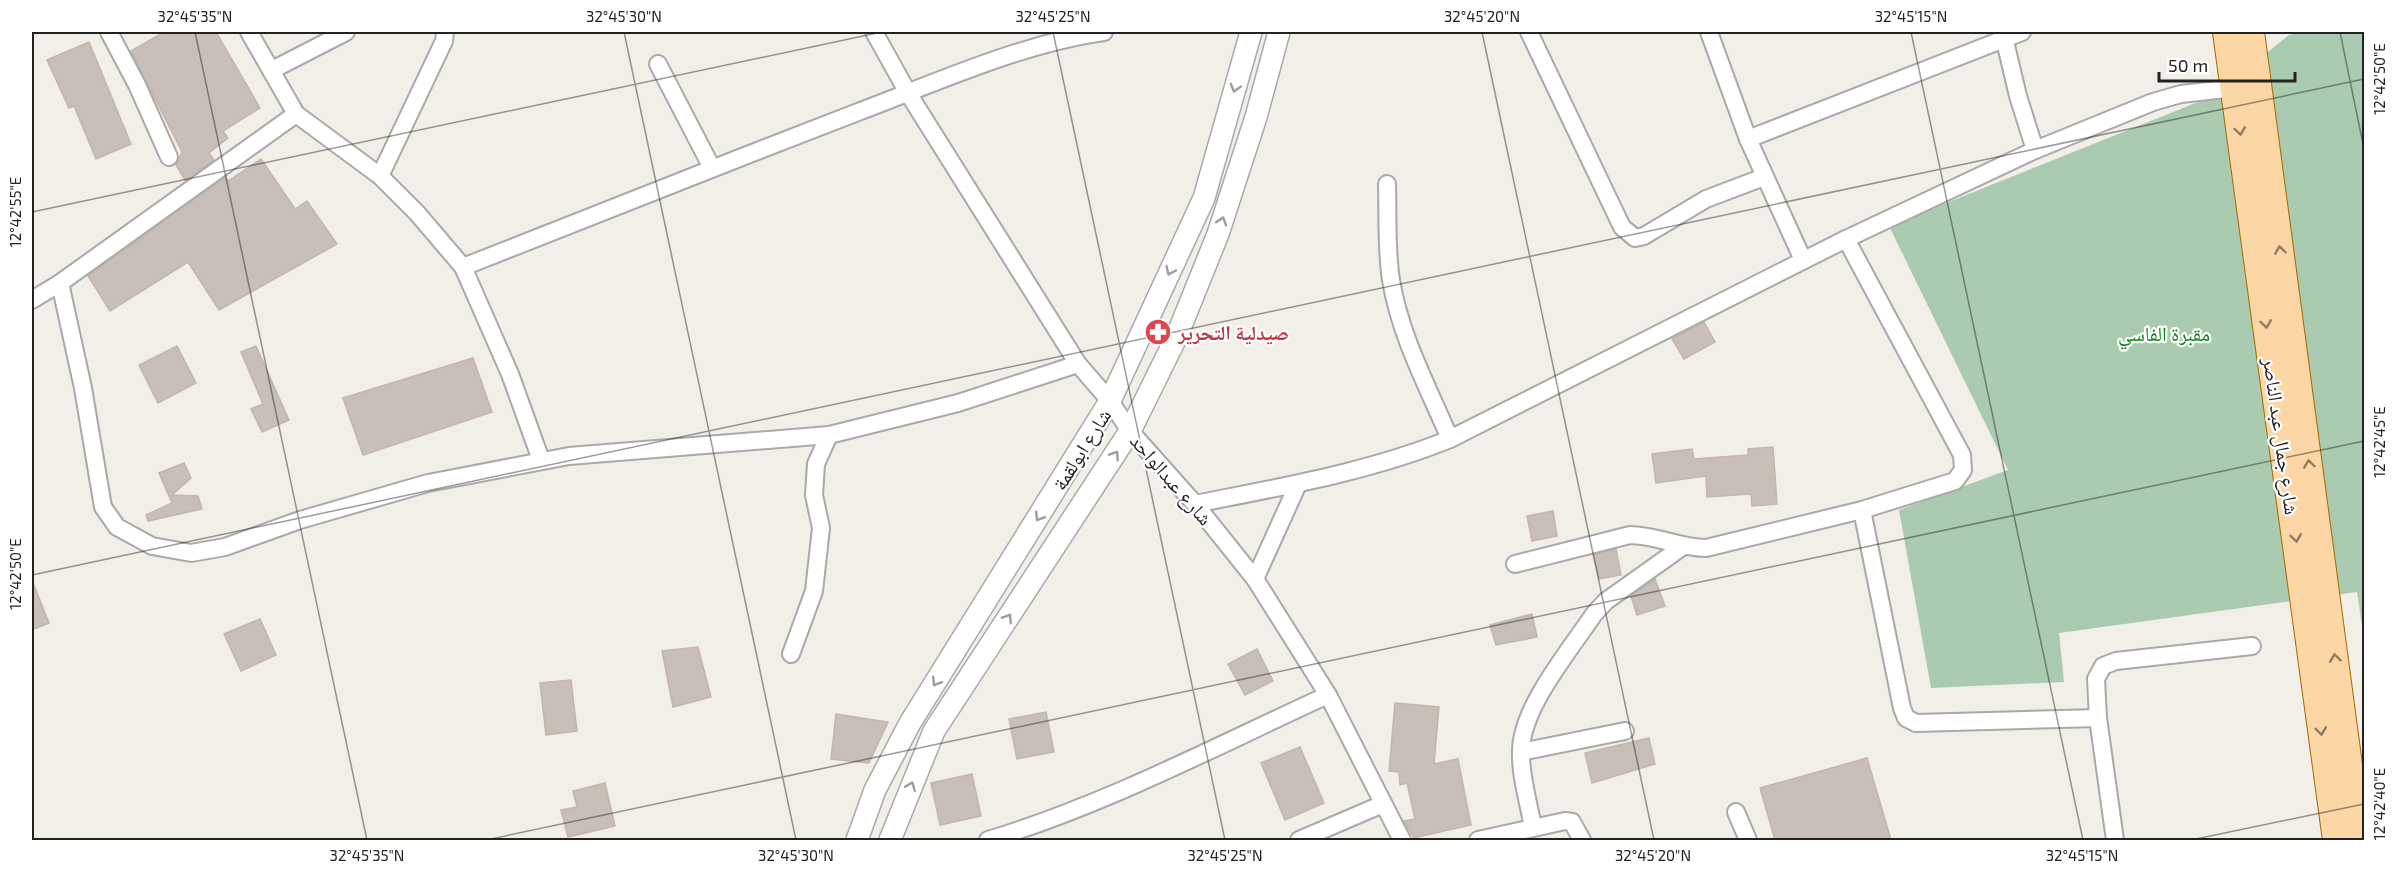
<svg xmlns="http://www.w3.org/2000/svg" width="2396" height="872" viewBox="0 0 2396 872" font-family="'Exo 2','Noto Naskh Arabic',sans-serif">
	<rect width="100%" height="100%" fill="#f2efe9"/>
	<polygon fill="#aacbaf" points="2301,32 2364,32 2364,639 2357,592 2059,633 2064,682 1931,688 1899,510 2008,470 1889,226 2213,96 2289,35"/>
	<g fill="#c7bfb8" stroke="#c4b6ab" stroke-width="1.5">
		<polygon points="164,32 216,32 260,108 223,131 228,138 209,153 214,160 185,180 176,165 182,152 131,51"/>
		<polygon points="89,42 131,144 96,159 74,106 69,108 47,60"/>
		<polygon points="261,159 295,209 307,201 337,244 219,310 188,262 110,311 88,276 226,177 228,181"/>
		<polygon points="1704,322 1715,342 1684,359 1672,339"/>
		<polygon points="177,346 196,383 158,403 139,365"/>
		<polygon points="256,346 289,420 262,432 251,409 263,404 241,352"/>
		<polygon points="473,358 492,412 363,455 343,398"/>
		<polygon points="1773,447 1777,504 1752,506 1751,494 1707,497 1706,476 1656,483 1652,454 1692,449 1694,459 1748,455 1748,449"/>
		<polygon points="184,463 191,478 172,495 198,496 202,509 148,521 146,515 172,503 159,473"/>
		<polygon points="1553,511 1557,536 1532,541 1527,516"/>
		<polygon points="1616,549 1621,575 1599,579 1594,555"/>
		<polygon points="1655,579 1665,606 1637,615 1631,596"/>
		<polygon points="32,580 49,623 32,630"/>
		<polygon points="1532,614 1537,637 1496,645 1490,625"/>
		<polygon points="260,619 276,655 241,671 224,634"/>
		<polygon points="698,647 711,697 673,707 662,651"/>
		<polygon points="1257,649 1273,681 1245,695 1228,664"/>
		<polygon points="571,680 577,731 546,735 540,683"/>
		<polygon points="1395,703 1439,707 1434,764 1458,759 1471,825 1414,838 1404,821 1415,819 1407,783 1400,785 1399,772 1389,771"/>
		<polygon points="1046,712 1054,752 1017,759 1009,719"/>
		<polygon points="836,714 888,722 869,763 831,759"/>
		<polygon points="1649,738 1655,764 1592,783 1585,753"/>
		<polygon points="1300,747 1324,803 1285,820 1261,763"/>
		<polygon points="1867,758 1891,840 1775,840 1760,788"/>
		<polygon points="972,774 981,816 940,825 931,783"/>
		<polygon points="605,783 615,826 568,837 561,810 577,807 573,791"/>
	</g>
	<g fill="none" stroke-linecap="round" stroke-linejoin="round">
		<defs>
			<g id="minor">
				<polyline points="109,32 137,85 169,157"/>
				<polyline points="249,32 296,114 380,176 417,213 463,267 510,374 541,460"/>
				<polyline points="874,32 908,93 1078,364 1110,401 1130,431 1195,504 1255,579 1328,695 1402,840"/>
				<polyline points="1529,32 1622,227 1635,238 1644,236 1706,199 1764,177"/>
				<polyline points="1709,32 1748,139 1803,260"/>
				<polyline points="2004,37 2018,96 2035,150"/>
				<polyline points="658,64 712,168"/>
				<polyline points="272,70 346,32"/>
				<polyline points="1748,139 2022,32"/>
				<polyline points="380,176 444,41 445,32"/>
				<path d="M1387 184C1388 215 1386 249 1391 280 1400 336 1428 387 1450 439"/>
				<path d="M463 267C594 215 726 163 858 112 935 83 1023 43 1104 32"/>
				<polyline points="60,283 83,388 103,507 117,527 152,546 191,553 225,547 300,520 428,483 569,456 829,435 958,403 1078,364"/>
				<polyline points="32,300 60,283 296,114"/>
				<path d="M1195 504C1280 487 1369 472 1450 439L1846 239 2035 150 2153 102 2181 94 2234 88"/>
				<polyline points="1862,510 1902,708 1906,718 1916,723 2098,718"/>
				<path d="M1515 564 1630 535C1656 535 1680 548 1706 548L1862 510 1955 481 1963 470 1962 455 1846 239"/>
				<polyline points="1255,579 1298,484"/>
				<polyline points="791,654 814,591 821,528 814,495 816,464 829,435"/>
				<polyline points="1521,752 1625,731"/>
				<polyline points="1736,812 1748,840"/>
				<path d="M1533 828C1529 803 1520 776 1521 751 1521 708 1570 650 1594 614L1606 601 1682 547"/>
				<path d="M988 840C1105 805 1216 746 1328 695"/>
				<polyline points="1299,840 1383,804"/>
				<polyline points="1478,840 1565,821 1572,822 1582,840"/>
				<polyline points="2115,840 2098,718 2096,679 2103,666 2116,661 2252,646"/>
			</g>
			<g id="tertiary">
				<polyline points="857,840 875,790 910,723 1110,401 1204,198 1251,32"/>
				<polyline points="890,840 934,731 1130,431 1176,338 1218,234 1256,117 1279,32"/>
			</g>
			<g id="primary">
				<polyline points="2226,32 2336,840"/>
				<polyline points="2251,32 2359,840"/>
			</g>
		</defs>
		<use href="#minor" stroke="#a9a9a9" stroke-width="20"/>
		<use href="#tertiary" stroke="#a9a9a9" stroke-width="24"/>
		<use href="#primary" stroke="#a06b00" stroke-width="28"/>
		<use href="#minor" stroke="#fff" stroke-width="16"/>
		<use href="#tertiary" stroke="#fff" stroke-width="21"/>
		<use href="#primary" stroke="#fcd6a4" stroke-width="26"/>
	</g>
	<defs><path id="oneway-chevron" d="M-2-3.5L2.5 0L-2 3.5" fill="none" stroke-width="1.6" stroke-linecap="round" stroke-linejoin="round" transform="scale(1.5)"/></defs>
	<g stroke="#9c9c9c">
		<use href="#oneway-chevron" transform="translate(1235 88) rotate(106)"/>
		<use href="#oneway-chevron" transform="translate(1222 221) rotate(-72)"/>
		<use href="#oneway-chevron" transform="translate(1170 271) rotate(115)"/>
		<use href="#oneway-chevron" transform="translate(1115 455) rotate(-57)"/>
		<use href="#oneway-chevron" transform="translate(1039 517) rotate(122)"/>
		<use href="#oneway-chevron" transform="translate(1008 618) rotate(-57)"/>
		<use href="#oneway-chevron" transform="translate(936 682) rotate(122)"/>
		<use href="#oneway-chevron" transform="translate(911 786) rotate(-68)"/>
	</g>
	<g stroke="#8f7c63">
		<use href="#oneway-chevron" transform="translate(2240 131) rotate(82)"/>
		<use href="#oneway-chevron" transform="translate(2280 250) rotate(-98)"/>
		<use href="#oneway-chevron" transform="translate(2266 324) rotate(82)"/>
		<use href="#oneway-chevron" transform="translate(2309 464) rotate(-98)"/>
		<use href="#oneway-chevron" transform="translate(2296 538) rotate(82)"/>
		<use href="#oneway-chevron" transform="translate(2335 658) rotate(-97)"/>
		<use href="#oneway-chevron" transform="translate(2321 731) rotate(83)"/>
	</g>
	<path fill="none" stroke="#222" stroke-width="1.5" stroke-opacity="0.45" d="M195 32 367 840M624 32 796 840M1053 32 1225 840M1482 32 1654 840M1911 32 2083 840M2340 32 2364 149M32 212 882 32M32 575 2364 79M486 840 2364 441M2191 840 2364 804"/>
	<defs>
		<symbol id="pharmacy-disc" viewBox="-11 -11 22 22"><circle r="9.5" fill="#e0444e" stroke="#fff"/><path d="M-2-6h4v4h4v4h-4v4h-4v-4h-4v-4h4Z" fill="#fff"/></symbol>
	</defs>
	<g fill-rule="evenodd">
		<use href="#pharmacy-disc" x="1143" y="317" width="30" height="30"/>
	</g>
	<g text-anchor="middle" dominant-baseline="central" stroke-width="4.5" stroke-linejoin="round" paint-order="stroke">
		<g font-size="20" font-weight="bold" fill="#be3a42" stroke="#fff" text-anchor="start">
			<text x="1178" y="332">صيدلية التحرير</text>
		</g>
		<g font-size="20" fill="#0c8416" stroke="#fff">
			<text x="2164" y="333">مقبرة الفاسي</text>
		</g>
		<g font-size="20" fill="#222" stroke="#fff">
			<text transform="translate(2282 436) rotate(82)">شارع جمال عبد الناصر</text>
			<text transform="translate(1081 449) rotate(-58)">شارع ابولقمة</text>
			<text transform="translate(1172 479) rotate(49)">شارع عبدالواحد</text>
		</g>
	</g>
	<rect width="2396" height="872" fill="none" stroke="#ffffff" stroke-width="66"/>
	<path d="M2159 72v9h136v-9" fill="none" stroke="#222222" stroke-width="3"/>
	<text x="2168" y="72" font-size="18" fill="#222222" stroke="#ffffff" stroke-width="4.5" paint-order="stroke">50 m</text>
	<rect x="33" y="33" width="2330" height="806" fill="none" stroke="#222" stroke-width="2"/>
	<g font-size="15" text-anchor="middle" fill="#222">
		<text x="195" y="22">32°45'35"N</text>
		<text x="624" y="22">32°45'30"N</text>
		<text x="1053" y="22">32°45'25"N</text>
		<text x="1482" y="22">32°45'20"N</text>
		<text x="1911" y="22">32°45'15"N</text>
		<text transform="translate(2380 79) rotate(-90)" y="5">12°42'50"E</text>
		<text transform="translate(16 212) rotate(-90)" y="5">12°42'55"E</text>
		<text transform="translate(2380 442) rotate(-90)" y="5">12°42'45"E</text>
		<text transform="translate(16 574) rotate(-90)" y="5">12°42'50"E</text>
		<text transform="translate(2380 804) rotate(-90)" y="5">12°42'40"E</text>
		<text x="367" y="861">32°45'35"N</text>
		<text x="796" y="861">32°45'30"N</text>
		<text x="1225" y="861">32°45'25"N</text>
		<text x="1653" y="861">32°45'20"N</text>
		<text x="2082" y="861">32°45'15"N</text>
	</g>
</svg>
